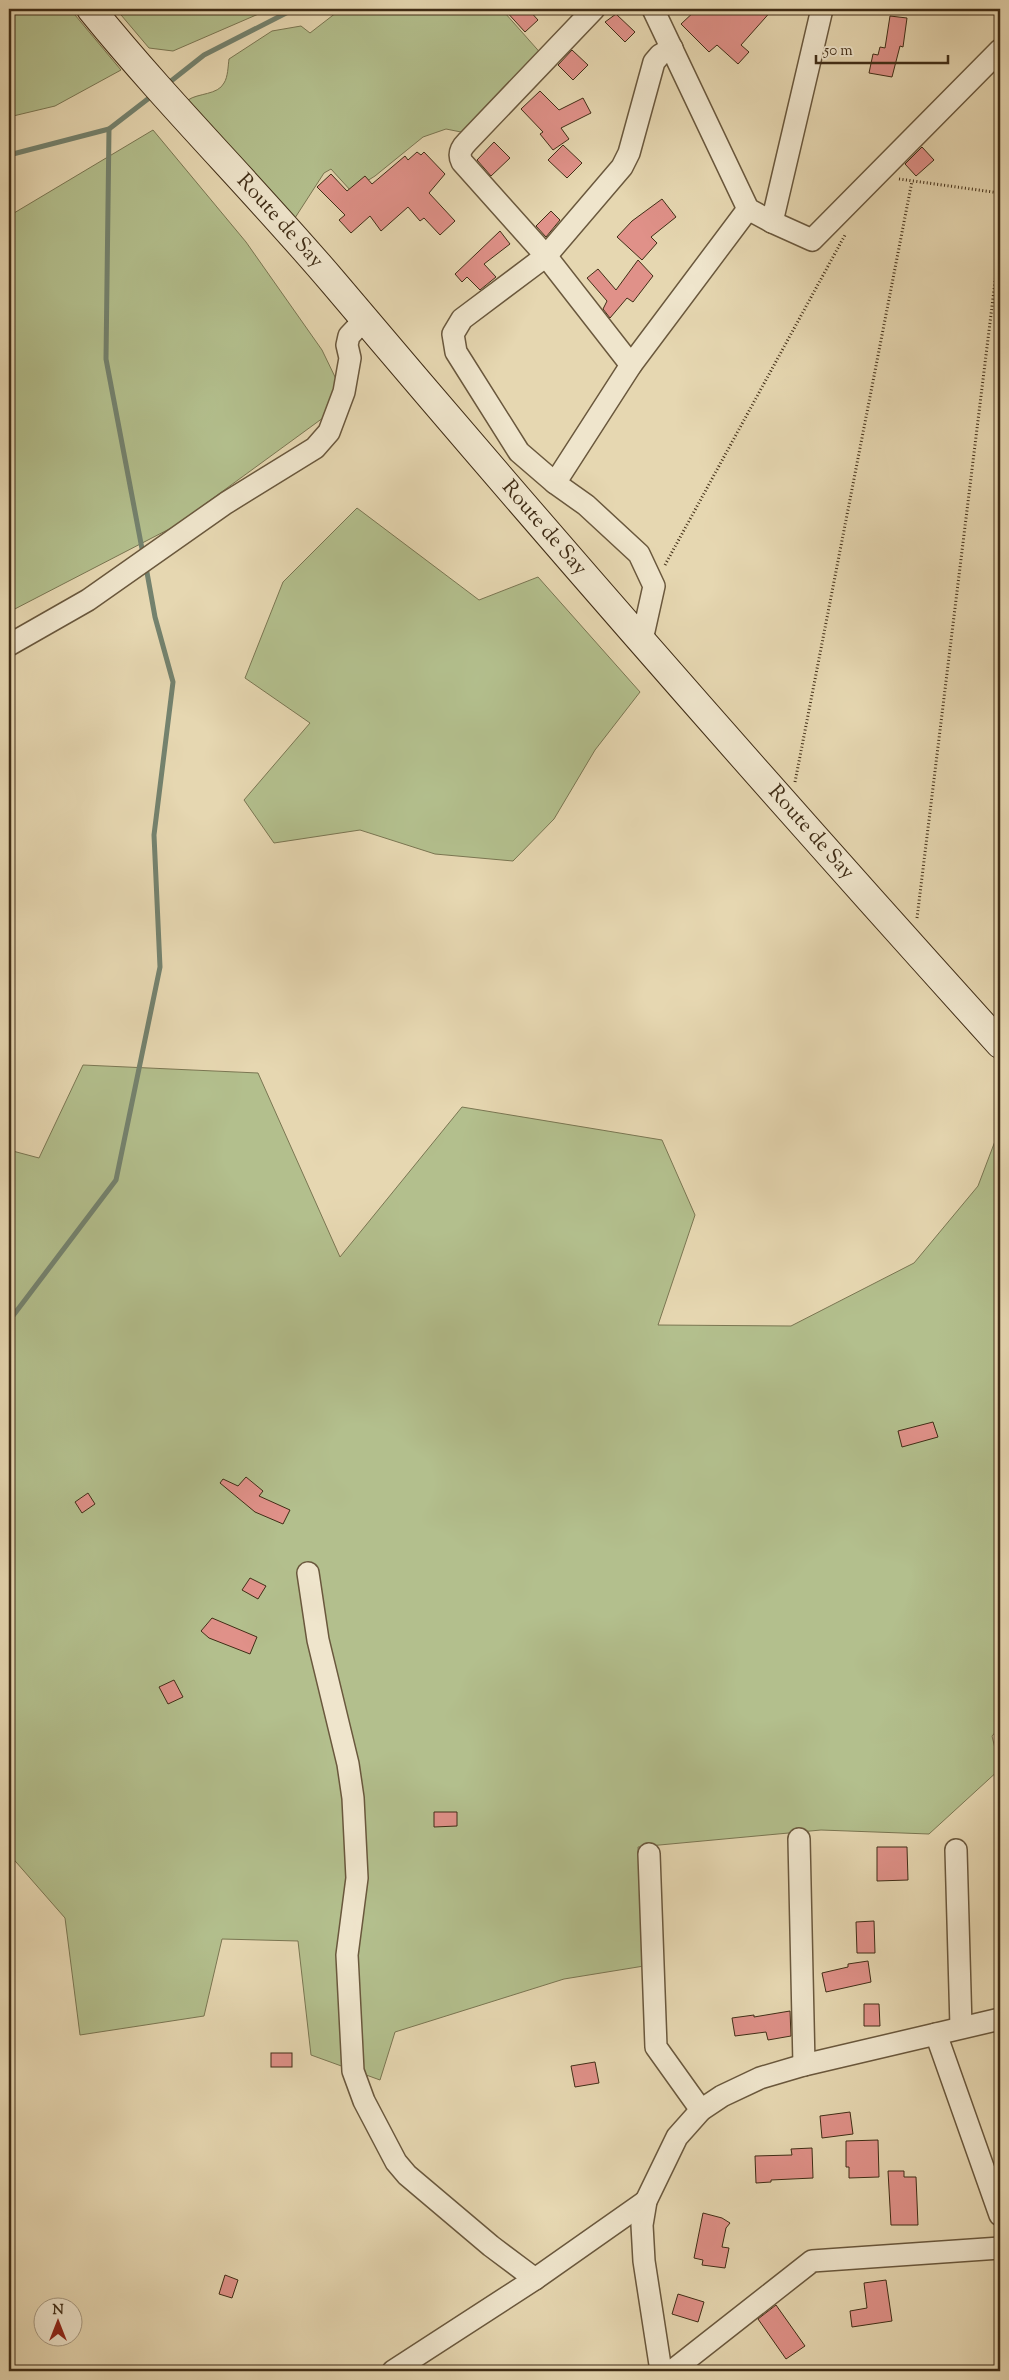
<svg xmlns="http://www.w3.org/2000/svg" width="1009" height="2380" viewBox="0 0 1009 2380" font-family="'Sorts Mill Goudy',serif">
	<rect width="100%" height="100%" fill="#e6d7b1"/>
	<filter id="stains"><feTurbulence type="fractalNoise" baseFrequency=".004" numOctaves="4"/><feColorMatrix values="0 0 0 0 .2 0 0 0 0 .09 0 0 0 0 .02 0 0 0 .5 -.17"/></filter>
	<radialGradient id="worn" r=".72"><stop offset=".6" stop-color="#630" stop-opacity="0"/><stop offset="1" stop-color="#630" stop-opacity=".3"/></radialGradient>
	<g fill="#b3bf8d" stroke="#7a7652">
		<polygon points="9,9 70,9 121,70 55,106 9,117"/>
		<polygon points="116,9 270,9 173,51 149,48"/>
		<path d="M341 9H508L505 13 544 57 471 134 446 129 423 137 375 176 351 191 331 169 324 173 293 221 188 100C198 93 218 95 224 83 228 77 228 66 229 59L272 31 301 26 310 33Z"/>
		<polygon points="153,130 246,242 322,350 337,381 327,415 175,526 9,612 9,216"/>
		<polygon points="357,508 479,600 538,577 640,692 595,750 554,819 513,861 435,854 360,830 274,843 244,800 310,723 245,678 283,582"/>
		<polygon points="83,1065 258,1073 340,1257 462,1107 662,1140 695,1215 658,1325 791,1326 914,1263 978,1186 1000,1128 1000,1606 995,1612 1000,1621 1000,1727 992,1736 1000,1769 929,1834 821,1830 638,1847 644,1966 564,1979 395,2032 380,2080 311,2055 298,1941 222,1939 204,2016 80,2035 65,1918 9,1854 9,1150 39,1158"/>
	</g>
	<g fill="none" stroke-linecap="round" stroke-linejoin="round">
		<g stroke="#74826e" stroke-width="5">
			<polyline points="166,85 204,55 294,9"/>
			<polyline points="109,129 106,359 143,554"/>
			<polyline points="9,155 109,129 153,95"/>
			<polyline points="9,1321 116,1180 160,967 154,835 173,682 155,617 146,567"/>
		</g>
	</g>
	<g fill="#e09189" stroke="#402d16">
		<polygon points="504,9 528,9 538,20 525,32"/>
		<polygon points="697,9 773,9 741,45 749,52 738,64 717,45 709,52 681,24"/>
		<polygon points="616,14 635,32 625,42 605,22"/>
		<polygon points="890,16 907,18 903,47 900,46 892,77 869,73 873,54 878,55 880,47 885,48"/>
		<polygon points="572,50 588,65 573,80 558,65"/>
		<polygon points="540,91 559,110 583,98 591,113 561,128 569,139 553,150 540,134 543,132 521,109"/>
		<polygon points="494,142 510,158 491,176 477,160"/>
		<polygon points="563,145 582,163 567,178 548,160"/>
		<polygon points="922,147 934,160 916,176 905,164"/>
		<polygon points="417,152 421,155 424,152 445,174 429,193 455,221 440,235 424,218 420,221 408,207 381,231 370,216 351,233 339,220 345,215 317,187 331,174 347,191 365,176 372,184 405,156 408,160"/>
		<polygon points="662,199 676,217 651,237 657,243 642,260 617,237 632,221"/>
		<polygon points="551,211 560,220 546,237 536,226"/>
		<polygon points="500,231 510,244 484,264 496,277 480,290 467,277 462,282 455,274"/>
		<polygon points="638,260 653,276 633,302 627,298 610,318 603,309 607,301 587,278 598,269 616,290"/>
		<polygon points="933,1422 938,1437 902,1447 898,1431"/>
		<polygon points="246,1477 263,1491 259,1496 290,1510 283,1524 255,1512 220,1483 223,1479 238,1486"/>
		<polygon points="88,1493 95,1504 82,1513 75,1502"/>
		<polygon points="250,1578 266,1586 258,1599 242,1590"/>
		<polygon points="212,1618 257,1637 250,1654 209,1638 201,1631"/>
		<polygon points="174,1680 183,1697 168,1704 159,1687"/>
		<polygon points="434,1812 457,1812 457,1826 434,1827"/>
		<polygon points="877,1847 907,1847 908,1880 877,1881"/>
		<polygon points="874,1921 875,1953 857,1953 856,1922"/>
		<polygon points="868,1961 871,1982 826,1992 822,1973 848,1967 848,1964"/>
		<polygon points="864,2004 879,2004 880,2026 864,2026"/>
		<polygon points="790,2011 791,2036 768,2040 766,2032 735,2036 732,2018 754,2015 754,2017"/>
		<rect x="271" y="2053" width="21" height="14"/>
		<polygon points="595,2062 599,2083 575,2087 571,2066"/>
		<polygon points="850,2112 853,2134 822,2138 820,2116"/>
		<polygon points="878,2140 879,2177 849,2178 849,2167 846,2167 846,2141"/>
		<polygon points="812,2148 813,2178 771,2180 771,2182 756,2183 755,2156 792,2155 791,2149"/>
		<polygon points="888,2171 904,2171 904,2177 916,2177 918,2225 891,2225"/>
		<polygon points="703,2213 722,2218 730,2223 726,2228 722,2247 729,2248 725,2268 702,2265 703,2260 694,2258"/>
		<polygon points="225,2275 238,2280 232,2298 219,2294"/>
		<polygon points="886,2280 892,2321 852,2327 850,2311 867,2308 864,2283"/>
		<polygon points="678,2294 704,2302 698,2322 672,2314"/>
		<polygon points="776,2305 805,2346 786,2359 758,2319"/>
	</g>
	<g fill="none" stroke-linecap="round" stroke-linejoin="round">
		<defs>
			<g id="minor">
				<path d="M594 9 467 142C461 148 458 154 462 162L546 256 631 365"/>
				<polyline points="653,9 748,209 772,222 812,240 1000,50"/>
				<polyline points="772,222 822,9"/>
				<polyline points="555,483 631,365 748,209"/>
				<polyline points="642,640 654,586 639,554 586,505 555,483 519,452 456,352 453,334 462,319 546,256 622,167 629,153 654,62 660,55 672,48"/>
				<polyline points="9,645 88,600 226,503 315,448 329,432 344,392 350,358 347,345 349,336 364,320"/>
				<polyline points="308,1573 318,1640 348,1764 353,1798 357,1878 347,1955 353,2071 364,2101 396,2162 407,2175 491,2246 535,2279"/>
				<polyline points="799,1839 804,2065"/>
				<polyline points="956,1850 961,2027"/>
				<polyline points="649,1854 656,2047 701,2110"/>
				<polyline points="936,2034 1000,2215"/>
				<polyline points="393,2371 535,2279 646,2201"/>
				<polyline points="661,2371 644,2261 642,2225 646,2201 677,2137 701,2110 722,2096 760,2078 804,2065 1000,2019"/>
				<polyline points="672,2371 812,2261 1000,2248"/>
			</g>
			<g id="secondary">
				<path id="s1" d="M91 9C168 104 255 190 334 283 552 541 774 794 1000 1044"/>
			</g>
		</defs>
		<use href="#minor" stroke="#6a583d" stroke-width="24"/>
		<use href="#secondary" stroke="#402d16" stroke-width="30"/>
		<g stroke="#402d16" stroke-width="3" stroke-dasharray="1 2.5" stroke-linecap="butt">
			<polyline points="899,179 1000,193"/>
			<polyline points="665,565 845,235"/>
			<polyline points="795,782 912,181"/>
			<polyline points="917,918 1000,241"/>
		</g>
		<use href="#minor" stroke="#efe5cc" stroke-width="21"/>
		<use href="#secondary" stroke="#efe5cc" stroke-width="28"/>
	</g>
	<g text-anchor="middle" dominant-baseline="central" stroke-width="4" stroke-linejoin="round" paint-order="stroke">
		<g font-size="21" fill="#402d16" stroke="#efe5cc">
			<text stroke="none"><textPath href="#s1" startOffset="284">Route de Say</textPath></text>
			<text stroke="none"><textPath href="#s1" startOffset="689">Route de Say</textPath></text>
			<text stroke="none"><textPath href="#s1" startOffset="1094">Route de Say</textPath></text>
		</g>
	</g>
	<rect width="1009" height="2380" fill="none" stroke="#e6d7b1" stroke-width="30"/>
	<rect x="10" y="10" width="989" height="2360" fill="none" stroke="#402d16" stroke-width="2.5"/>
	<rect x="15" y="15" width="979" height="2350" fill="none" stroke="#402d16"/>
	<g transform="translate(58 2322)"><circle r="24" fill="#efe5cc" stroke="#a99b83"/>
	<path d="M0-4L9 19L0 12L-9 19Z" fill="#8f2418"/>
	<text y="-8" font-size="14" font-weight="bold" text-anchor="middle" fill="#402d16">N</text>
	</g>
	<path d="M816 55v8h132v-8" fill="none" stroke="#402d16" stroke-width="2.5"/>
	<text x="824" y="55" font-size="15" fill="#402d16" stroke="#efe5cc" stroke-width="4" paint-order="stroke">50 m</text>
	<rect width="100%" height="100%" filter="url(#stains)"/>
	<rect width="100%" height="100%" fill="url(#worn)"/>
</svg>
